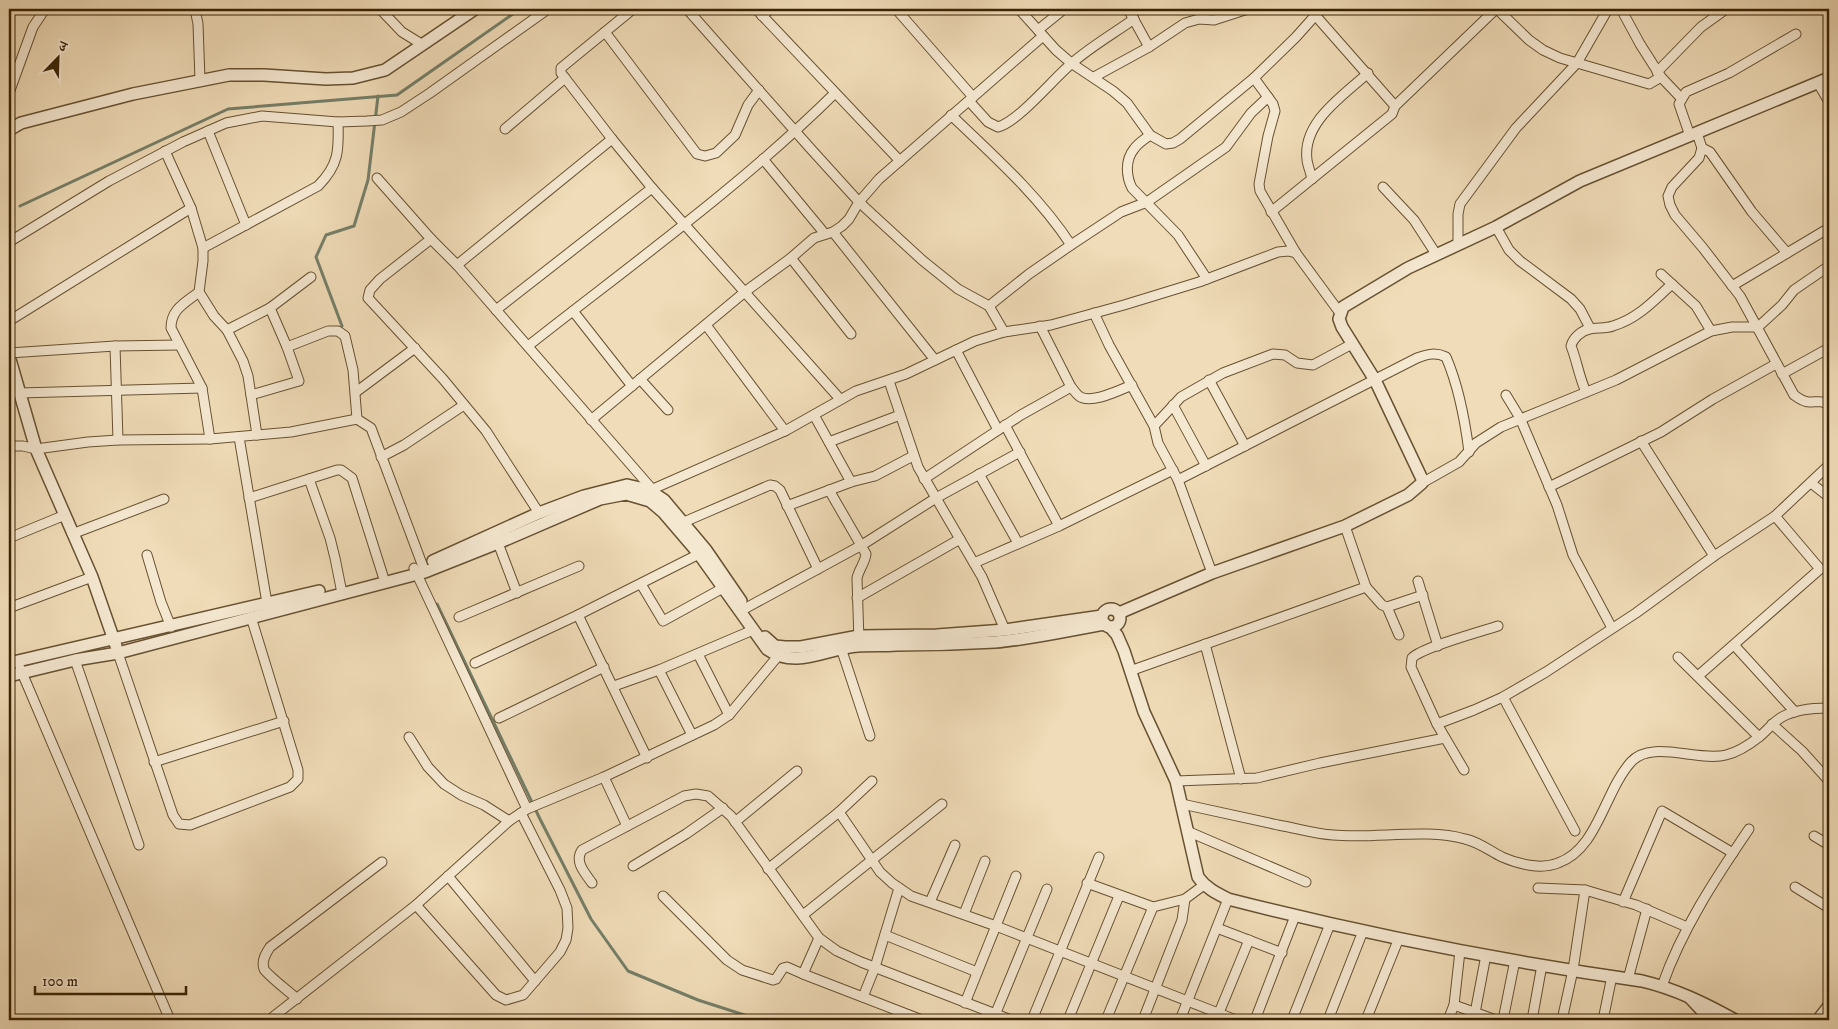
<svg xmlns="http://www.w3.org/2000/svg" width="1838" height="1029" viewBox="0 0 1838 1029" font-family="'IM FELL DW Pica','Noto Serif Devanagari',serif">
	<rect width="100%" height="100%" fill="#f0dcb8"/>
	<filter id="stains"><feTurbulence type="fractalNoise" baseFrequency=".004" numOctaves="4"/><feColorMatrix values="0 0 0 0 .2 0 0 0 0 .09 0 0 0 0 .02 0 0 0 .5 -.17"/></filter>
	<radialGradient id="worn" r=".72"><stop offset=".6" stop-color="#630" stop-opacity="0"/><stop offset="1" stop-color="#630" stop-opacity=".3"/></radialGradient>
	<g fill="none" stroke-linecap="round" stroke-linejoin="round">
		<g stroke="#747f68" stroke-width="3">
			<polyline points="20,206 228,109 397,95 520,9"/>
			<polyline points="342,326 316,257 326,235 354,226 368,180 378,96"/>
			<polyline points="437,604 540,819 591,919 628,971 698,1000 760,1020"/>
		</g>
		<defs>
			<g id="minor">
				<polyline points="195,9 198,24 200,80"/>
				<polyline points="380,9 402,32 423,45"/>
				<polyline points="687,9 810,148 859,202 922,260 958,289 989,306 1004,332"/>
				<polyline points="756,9 900,161"/>
				<polyline points="896,9 973,97"/>
				<polyline points="1019,9 1056,50 1071,63 1113,91 1127,103 1150,135 1166,144 1173,143 1180,139 1254,78 1296,37 1321,9"/>
				<polyline points="1128,9 1149,47"/>
				<polyline points="1497,9 1529,40 1543,50 1560,58 1649,84 1661,77 1640,44 1621,9"/>
				<polyline points="762,16 770,9"/>
				<polyline points="1038,30 1064,9"/>
				<polyline points="605,32 697,154 705,156 716,153 735,135 748,105 759,90"/>
				<polyline points="1657,72 1701,27 1726,9"/>
				<polyline points="1094,77 1149,47 1185,23 1199,19 1214,20 1248,9"/>
				<polyline points="1661,77 1681,98"/>
				<polyline points="565,78 561,73 561,68 633,9"/>
				<polyline points="1254,78 1273,104 1275,111 1268,136 1259,184 1260,191 1296,253"/>
				<polyline points="1818,83 1829,102"/>
				<polyline points="9,93 33,27 45,9"/>
				<path d="M969 101 988 122 998 127C1019 121 1053 79 1071 64 1090 47 1113 34 1134 19"/>
				<polyline points="1395,106 1496,9"/>
				<path d="M951 115C994 156 1039 196 1071 245"/>
				<polyline points="505,129 565,78 612,139 652,188 840,399"/>
				<polyline points="208,131 246,225"/>
				<path d="M1697 133 1702 148 1699 158 1672 187 1668 196 1670 205 1675 215 1703 248 1740 296 1794 395C1798 398 1803 402 1809 402 1818 402 1821 400 1829 405"/>
				<path d="M1150 135C1145 139 1138 143 1134 149 1125 160 1126 176 1132 188L1178 235 1207 279"/>
				<polyline points="1690,136 1679,104 1686,92 1729,73 1796,34"/>
				<polyline points="1702,148 1710,152 1752,212 1787,253"/>
				<polyline points="165,151 191,208 203,248 203,261 199,292 214,316 227,330 243,361 248,376 257,435"/>
				<polyline points="763,159 825,234"/>
				<polyline points="377,178 431,239 457,265 652,489"/>
				<path d="M1312 179C1311 173 1308 167 1307 160 1302 122 1343 96 1368 73"/>
				<polyline points="1383,187 1414,220 1436,254"/>
				<polyline points="1271,212 1392,114 1395,106 1315,15"/>
				<polyline points="1496,227 1509,250 1520,261 1571,299 1580,309 1590,328"/>
				<polyline points="833,232 935,360"/>
				<polyline points="431,239 380,279 370,290 368,298 443,379 486,431 539,513"/>
				<polyline points="9,242 109,181 183,142 226,123 262,116 338,122 367,121 382,120 401,112 430,93 548,9"/>
				<polyline points="1458,244 1458,214 1460,204 1516,128 1577,63 1608,9"/>
				<path d="M203 248 318 186C339 165 339 150 338 122"/>
				<polyline points="791,258 851,334"/>
				<polyline points="457,265 612,139"/>
				<polyline points="1661,274 1696,306 1711,331"/>
				<polyline points="1732,286 1829,228"/>
				<path d="M199 292C185 303 171 309 171 328L202 388 210 439"/>
				<polyline points="989,306 1029,274 1071,245 1121,212 1147,202 1226,147 1251,113 1268,97"/>
				<polyline points="496,310 652,188"/>
				<polyline points="573,311 632,386"/>
				<polyline points="1094,313 1109,345 1154,426 1158,443 1178,480 1212,573"/>
				<polyline points="9,321 191,208"/>
				<polyline points="706,325 785,431"/>
				<path d="M1040 326 1071 387C1074 390 1076 394 1079 396 1090 405 1120 390 1132 385"/>
				<polyline points="227,330 270,308 311,277"/>
				<polyline points="115,346 118,440"/>
				<path d="M528 346C632 264 741 186 835 93"/>
				<polyline points="287,347 328,331 338,331 345,336 353,370 357,419"/>
				<polyline points="956,350 998,430"/>
				<polyline points="9,353 115,346 179,345"/>
				<polyline points="1782,374 1829,348"/>
				<polyline points="640,379 668,410"/>
				<polyline points="1209,380 1245,446"/>
				<polyline points="889,381 918,467 982,577 1005,630"/>
				<polyline points="356,392 415,348"/>
				<path d="M1586 392C1579 377 1577 361 1571 346 1573 338 1582 330 1590 329 1597 327 1605 329 1613 326 1637 319 1654 301 1672 284"/>
				<polyline points="19,393 202,388"/>
				<polyline points="251,395 299,381 287,347 270,308"/>
				<polyline points="1506,395 1520,418 1557,505 1573,555 1612,628"/>
				<polyline points="1173,405 1206,466"/>
				<polyline points="814,415 851,482"/>
				<polyline points="591,420 746,291 791,258 814,238 833,232 842,226 849,219 859,202 879,179 1043,36"/>
				<polyline points="1005,425 1059,526"/>
				<polyline points="1154,426 1181,397 1223,373 1273,354 1285,355 1297,363 1313,365 1352,344"/>
				<polyline points="239,437 268,609"/>
				<polyline points="1641,441 1714,556"/>
				<polyline points="829,442 900,415"/>
				<polyline points="9,446 23,446 36,449 88,442 118,440 210,439 291,432 357,419 371,428 425,572"/>
				<polyline points="381,457 404,445 464,405"/>
				<polyline points="979,474 1018,543"/>
				<polyline points="309,479 330,538 335,558 342,593"/>
				<polyline points="924,479 1021,415 1071,387"/>
				<path d="M1178 480 1417 358C1428 354 1436 352 1446 357 1459 387 1465 420 1469 452"/>
				<polyline points="1422,483 1459,462 1476,443 1501,427 1616,380 1711,331 1732,327 1758,327 1782,305 1794,290 1829,266"/>
				<polyline points="1811,483 1829,497"/>
				<polyline points="1549,487 1661,432 1713,399 1776,364"/>
				<path d="M829 490 866 554C865 563 859 569 857 578L859 642"/>
				<polyline points="646,492 785,431 856,391 906,374 975,341 1004,332 1051,325 1124,305 1199,282 1278,252 1288,251 1296,253 1340,313"/>
				<polyline points="249,498 337,470 341,470 352,478 383,576"/>
				<polyline points="787,506 851,482 875,476 913,456"/>
				<polyline points="684,522 770,485 775,486 780,490 818,569"/>
				<polyline points="72,534 164,499"/>
				<polyline points="9,538 65,515"/>
				<polyline points="498,543 517,593"/>
				<polyline points="147,555 161,602 171,627"/>
				<polyline points="974,563 1059,526 1173,470"/>
				<polyline points="414,568 527,809"/>
				<polyline points="1418,581 1438,646"/>
				<polyline points="641,584 663,621 723,588"/>
				<polyline points="1366,587 1382,605 1387,607 1423,595"/>
				<polyline points="857,598 960,539"/>
				<polyline points="9,605 14,606 92,577"/>
				<polyline points="1387,607 1399,635"/>
				<polyline points="746,608 862,545 936,498 1020,452"/>
				<polyline points="578,615 699,554"/>
				<polyline points="459,617 579,566"/>
				<polyline points="1205,644 1241,779"/>
				<polyline points="1734,645 1795,712"/>
				<polyline points="841,648 870,736"/>
				<polyline points="118,653 173,815 179,824 190,825 290,787 298,779 298,770 251,617"/>
				<polyline points="698,654 729,715"/>
				<polyline points="1678,657 1759,737"/>
				<polyline points="75,660 139,845"/>
				<polyline points="475,663 578,615 647,758"/>
				<polyline points="20,668 170,1020"/>
				<polyline points="659,670 692,735"/>
				<polyline points="1130,671 1366,587 1345,526"/>
				<polyline points="1698,676 1820,569 1775,516"/>
				<polyline points="614,686 659,670 753,630"/>
				<polyline points="1503,697 1575,831"/>
				<polyline points="499,718 604,667"/>
				<polyline points="1437,724 1474,710 1503,697 1546,672 1636,613 1714,556 1775,516 1829,465"/>
				<polyline points="1772,724 1802,751 1829,781"/>
				<polyline points="409,737 428,767 444,784 461,795 484,805 509,821"/>
				<polyline points="154,762 284,721"/>
				<path d="M1464 770 1437 724 1411 667 1412 658C1423 647 1480 632 1498 626"/>
				<polyline points="604,777 627,826"/>
				<polyline points="1176,781 1257,778 1320,763 1445,738"/>
				<path d="M1182 804C1214 811 1246 818 1278 825 1296 828 1315 834 1333 835 1374 839 1427 828 1465 839 1479 842 1490 851 1502 857 1518 864 1541 870 1558 863 1598 849 1604 792 1631 762 1651 739 1698 762 1726 755 1738 752 1749 745 1759 737 1767 731 1773 722 1782 717 1796 709 1813 708 1829 708"/>
				<polyline points="839,812 880,872 892,883 911,896 996,926 1236,1020"/>
				<polyline points="735,822 797,771"/>
				<polyline points="1187,831 1306,882"/>
				<polyline points="1814,836 1829,845"/>
				<polyline points="633,866 686,834 723,808"/>
				<polyline points="768,869 839,812 872,781"/>
				<polyline points="448,876 535,981"/>
				<path d="M592 883C585 873 574 862 582 850L684 796 696 794 708 796 731 816 819 938 837 951 861 962 1011 1020"/>
				<polyline points="1087,883 1153,907"/>
				<polyline points="1795,887 1829,908"/>
				<polyline points="1538,888 1585,890 1636,905 1687,927"/>
				<polyline points="663,896 727,960 742,970 773,980 776,979 783,968 787,967 803,974"/>
				<polyline points="930,902 955,845"/>
				<polyline points="1623,902 1662,811 1733,853"/>
				<polyline points="416,905 496,995 506,1000 523,995 560,952 566,940 568,928 567,908 560,890 521,813"/>
				<polyline points="964,914 985,861"/>
				<polyline points="803,915 942,804"/>
				<polyline points="1217,928 1282,953"/>
				<polyline points="885,935 977,972"/>
				<polyline points="819,938 803,974 922,1020"/>
				<polyline points="1628,979 1647,909"/>
				<path d="M1662 986C1682 929 1715 879 1749 829"/>
				<polyline points="863,997 875,967 899,888"/>
				<path d="M297 999C291 993 267 975 264 969 261 961 266 953 270 947L382 862"/>
				<polyline points="965,1003 1016,876"/>
				<polyline points="1454,1005 1496,1020"/>
				<polyline points="995,1015 1047,889"/>
				<polyline points="269,1020 416,905 509,821 527,809 604,777 714,725 729,715 778,656"/>
				<polyline points="1032,1020 1099,857"/>
				<polyline points="1068,1020 1119,896"/>
				<polyline points="1106,1020 1153,907 1185,899 1204,885"/>
				<polyline points="1143,1020 1182,920 1185,899"/>
				<polyline points="1180,1020 1228,899"/>
				<polyline points="1216,1020 1249,940"/>
				<polyline points="1255,1020 1295,916"/>
				<polyline points="1292,1020 1330,924"/>
				<polyline points="1328,1020 1363,931"/>
				<polyline points="1366,1020 1399,938"/>
				<polyline points="1448,1020 1454,1005 1460,951"/>
				<polyline points="1473,1020 1475,1013 1486,955"/>
				<polyline points="1503,1020 1515,960"/>
				<polyline points="1532,1020 1542,965"/>
				<polyline points="1562,1020 1573,970 1585,890"/>
				<polyline points="1603,1020 1612,976"/>
			</g>
			<g id="tertiary">
				<polyline points="9,130 21,123 133,94 229,75 264,75 326,79 353,78 385,70 475,9"/>
				<polyline points="9,356 36,449 92,577 116,646"/>
				<polyline points="433,561 539,513 584,496 627,485 649,490 664,500 706,550 741,601"/>
				<circle cx="1111" cy="618" r="9"/>
				<polyline points="1119,613 1212,573 1345,526 1408,495 1422,483 1422,479 1375,380 1342,327 1339,319 1343,307 1408,268 1496,227 1580,181 1829,78"/>
				<path d="M1110 627 1117 635 1124 651 1144 712 1176 781 1198 877C1206 888 1216 893 1228 899 1364 934 1503 961 1642 981 1676 989 1706 1004 1735 1020"/>
				<polyline points="765,637 775,646 785,647 801,647 859,636 937,635 1005,630 1102,616"/>
				<polyline points="9,663 319,591"/>
				<path d="M9 676 75 660 118 653 425 572 498 543 600 499 626 494 650 501 663 512 699 554 767 649C796 670 827 648 858 646 871 645 884 646 896 645 929 645 962 644 995 642 1032 639 1069 630 1105 624"/>
				<polyline points="1690,998 1711,1020"/>
				<polyline points="1818,1020 1829,1006"/>
			</g>
		</defs>
		<use href="#minor" stroke="#675131" stroke-width="11"/>
		<use href="#tertiary" stroke="#675131" stroke-width="14"/>
		<use href="#minor" stroke="#f5e8d1" stroke-width="9"/>
		<use href="#tertiary" stroke="#f5e8d1" stroke-width="11"/>
	</g>
	<rect width="1838" height="1029" fill="none" stroke="#f0dcb8" stroke-width="30"/>
	<rect x="10" y="10" width="1818" height="1009" fill="none" stroke="#392304" stroke-width="2.5"/>
	<rect x="15" y="15" width="1808" height="999" fill="none" stroke="#392304"/>
	<g transform="translate(58 58) rotate(23)" stroke="#f5e8d1" stroke-width="4" paint-order="stroke">
	<path d="M0-4L9 19L0 12L-9 19Z" fill="#392304"/>
	<text y="-8" font-size="14" font-weight="bold" text-anchor="middle" fill="#392304">उ</text>
	</g>
	<path d="M35 986v8h151v-8" fill="none" stroke="#392304" stroke-width="2.5"/>
	<text x="42" y="986" font-size="15" fill="#392304" stroke="#f5e8d1" stroke-width="4" paint-order="stroke">100 m</text>
	<rect width="100%" height="100%" filter="url(#stains)"/>
	<rect width="100%" height="100%" fill="url(#worn)"/>
</svg>
